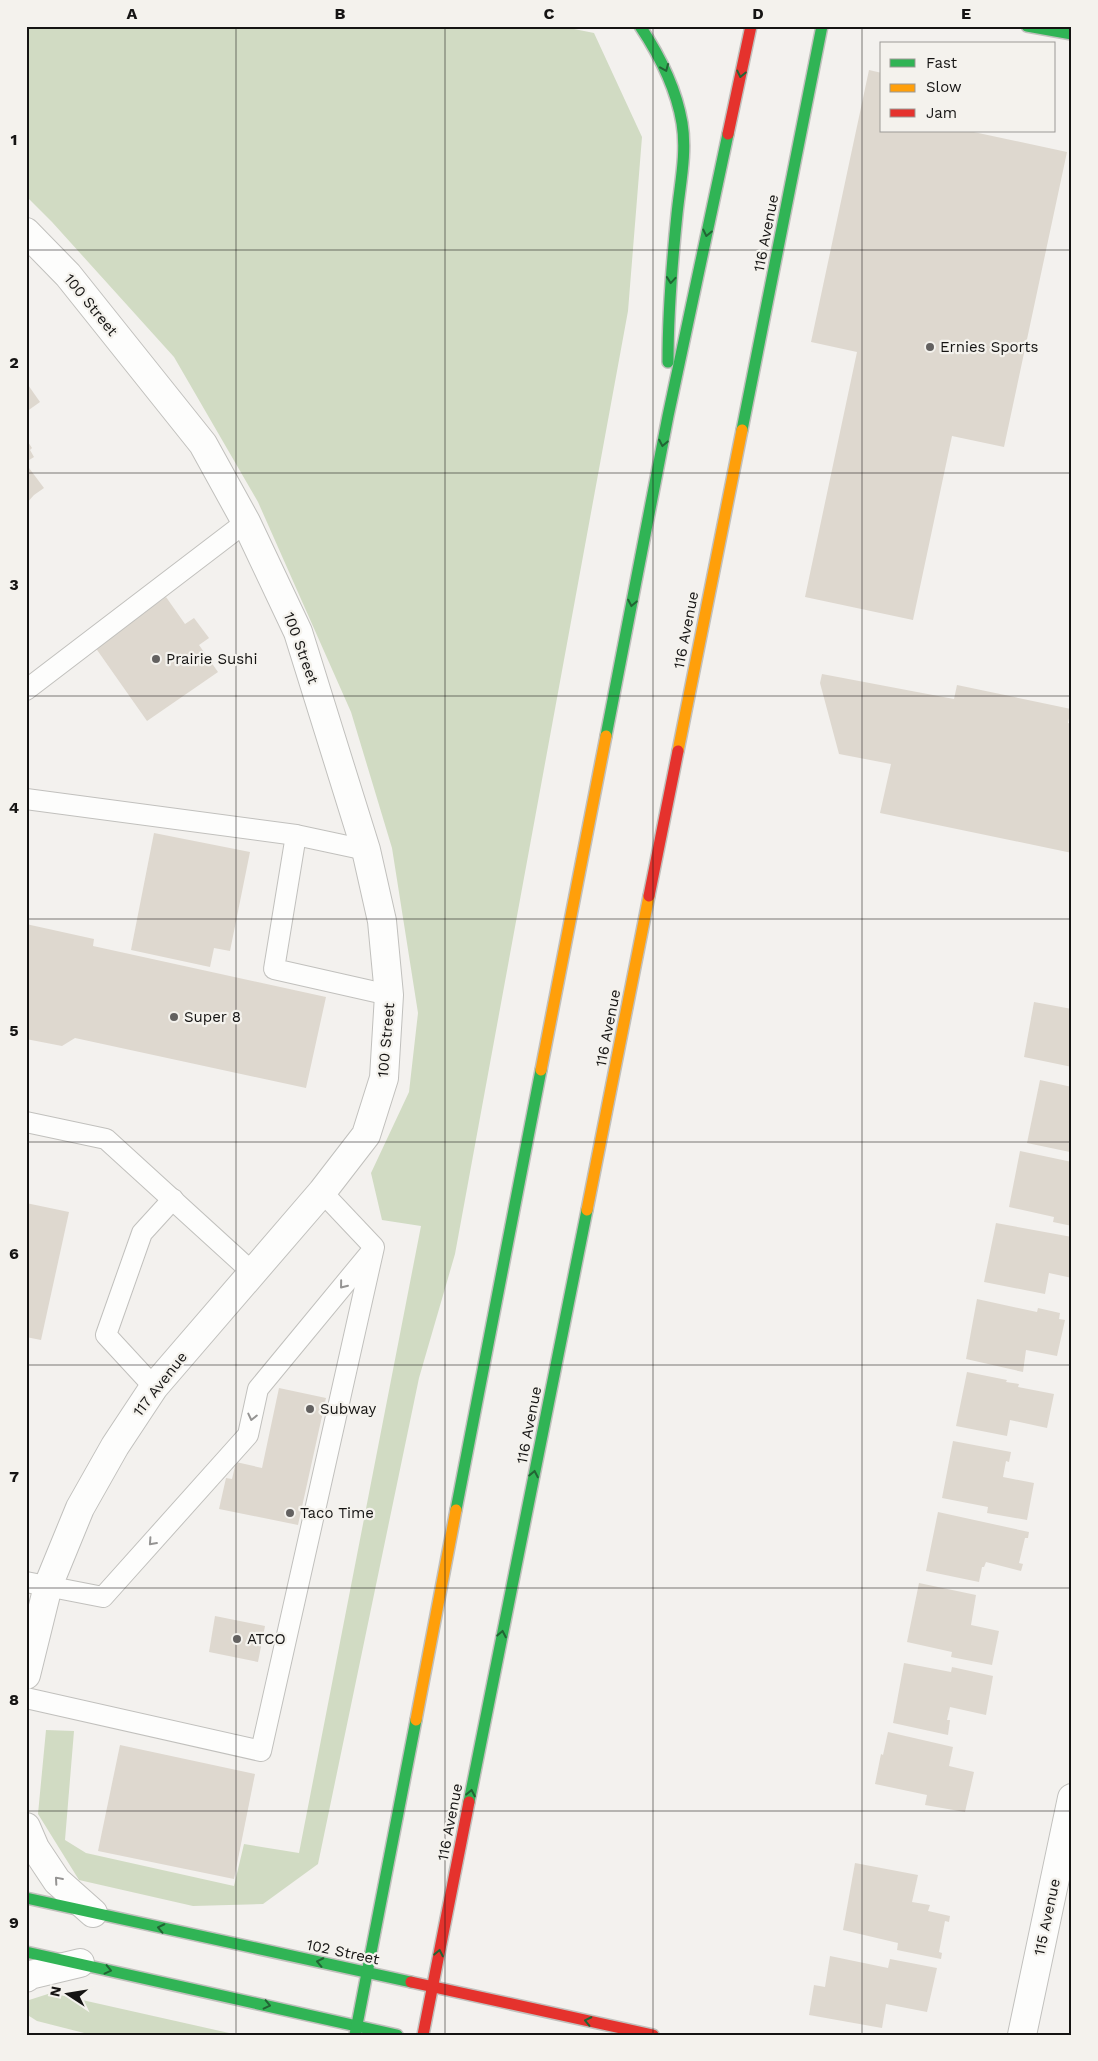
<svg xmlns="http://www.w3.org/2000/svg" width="1098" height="2061" viewBox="0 0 1098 2061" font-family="'Work Sans',sans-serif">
	<rect width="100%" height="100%" fill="#f3f1ee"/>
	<g fill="#d1dbc3">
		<polygon points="26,26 559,26 594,33 642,137 628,311 455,1254 419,1378 318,1864 263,1904 193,1906 79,1880 38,1814 46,1730 74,1731 65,1840 86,1853 234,1886 244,1844 299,1853 421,1226 382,1220 371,1173 409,1092 418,1013 392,848 351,712 258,502 174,357 52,222 26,196"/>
		<polygon points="51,1993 238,2035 92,2035 37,2021 26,2014 26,2001"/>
	</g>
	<g fill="#ded8cf">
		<polygon points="869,70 882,73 882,131 969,131 1067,152 1004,447 952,436 913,620 805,597 857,352 811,342"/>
		<polygon points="26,382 40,402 26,412"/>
		<polygon points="26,439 32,448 30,450 34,457 26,462"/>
		<polygon points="26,464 44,488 34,495 26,504"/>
		<polygon points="166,597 185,624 194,618 209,638 199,645 218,672 147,721 95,647"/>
		<polygon points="822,674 954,699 957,685 1071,709 1068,723 1072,724 1072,853 880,813 891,764 839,754 820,683"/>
		<polygon points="154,833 250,852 230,951 214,948 210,967 131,950"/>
		<polygon points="26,924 94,939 93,946 326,997 306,1088 75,1038 62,1046 26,1039"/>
		<polygon points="1034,1002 1072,1009 1072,1067 1024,1057"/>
		<polygon points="1040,1080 1072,1087 1072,1143 1070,1152 1027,1143"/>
		<polygon points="1020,1151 1072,1162 1069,1188 1072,1189 1072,1226 1053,1222 1054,1217 1009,1207"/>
		<polygon points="26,1203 69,1212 41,1340 26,1337"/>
		<polygon points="996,1223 1072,1237 1072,1278 1049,1273 1045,1294 984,1282"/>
		<polygon points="977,1299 1037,1312 1038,1308 1060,1313 1059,1319 1065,1320 1057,1356 1026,1350 1023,1372 966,1359"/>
		<polygon points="967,1372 1007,1380 1006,1382 1019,1384 1018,1387 1054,1394 1047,1428 1010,1420 1007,1436 956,1426"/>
		<polygon points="279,1388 326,1398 298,1525 219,1509 226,1478 232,1479 236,1462 262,1468"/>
		<polygon points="953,1441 1011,1452 1009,1462 1006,1461 1003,1477 1034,1483 1027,1520 987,1513 988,1507 942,1498"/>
		<polygon points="938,1512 1029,1532 1028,1538 1025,1538 1019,1563 1023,1564 1021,1571 986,1562 984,1567 982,1567 979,1582 926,1571"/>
		<polygon points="919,1583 976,1595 971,1625 999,1631 992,1665 951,1657 952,1652 907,1642"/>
		<polygon points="215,1616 265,1626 258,1662 209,1652"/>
		<polygon points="904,1663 951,1672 952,1667 993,1676 986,1715 950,1707 947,1720 950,1720 948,1735 893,1723"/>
		<polygon points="888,1732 953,1747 949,1766 974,1772 965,1812 925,1805 927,1795 875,1784 881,1754 883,1755"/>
		<polygon points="120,1745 255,1774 234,1879 98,1851"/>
		<polygon points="855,1863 918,1875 912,1902 930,1905 928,1911 950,1916 949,1922 945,1921 939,1952 942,1953 941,1959 897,1950 898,1943 843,1930"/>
		<polygon points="830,1956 888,1968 890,1959 937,1968 927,2012 886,2004 882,2028 809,2015 814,1985 825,1987"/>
	</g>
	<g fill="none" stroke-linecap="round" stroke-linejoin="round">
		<defs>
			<g id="lane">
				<polyline points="26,690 246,522"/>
				<polyline points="26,799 296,835 366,850"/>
				<polyline points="296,835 274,969 389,995"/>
				<polyline points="26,1122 106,1139 253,1273"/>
				<polyline points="154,1387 106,1335 142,1233 173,1199"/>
				<polyline points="26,1582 103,1597 248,1435 258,1389 371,1252"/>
				<polyline points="26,1698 261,1751 374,1247 322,1192"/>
			</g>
			<g id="street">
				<polyline points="26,232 68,275 203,444 246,522 298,632 366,850 382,921 389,995 384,1078 366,1135 322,1192 154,1387 115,1446 80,1508 48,1586 26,1675"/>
				<polyline points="26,1827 35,1848 57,1881 93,1913"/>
				<polyline points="26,1978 30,1975 80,1963"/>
				<polyline points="1022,2035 1072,1798"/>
			</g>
			<g id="fast">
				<path d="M640 26C660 56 676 87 682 123 687 153 680 184 677 214 672 263 668 312 668 362"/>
				<polyline points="1027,26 1072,34"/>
				<polyline points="742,430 822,26"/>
				<polyline points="606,736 668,416 728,134"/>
				<polyline points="456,1510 541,1070"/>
				<polyline points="469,1802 587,1210"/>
				<polyline points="26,1898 411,1982"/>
				<polyline points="26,1952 397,2035"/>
				<polyline points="355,2035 416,1720"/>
			</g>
			<g id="slow">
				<polyline points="678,751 742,430"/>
				<polyline points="541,1070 606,736"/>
				<polyline points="587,1210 649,896"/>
				<polyline points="416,1720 456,1510"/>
			</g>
			<g id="jam">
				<polyline points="728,134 751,26"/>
				<polyline points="649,896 678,751"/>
				<polyline points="411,1982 653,2035"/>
				<polyline points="423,2035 469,1802"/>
			</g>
		</defs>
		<use href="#lane" stroke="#c1c0bd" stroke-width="22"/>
		<use href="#street" stroke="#c1c0bd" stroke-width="30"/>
		<use href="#fast" stroke="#c1c0bd" stroke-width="14"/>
		<use href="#slow" stroke="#c1c0bd" stroke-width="14"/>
		<use href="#jam" stroke="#c1c0bd" stroke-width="14"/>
		<use href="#lane" stroke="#fdfdfc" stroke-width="20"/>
		<use href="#street" stroke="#fdfdfc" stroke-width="28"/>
		<use href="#fast" stroke="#30b455" stroke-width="11"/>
		<use href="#slow" stroke="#ff9f0a" stroke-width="11"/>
		<use href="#jam" stroke="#e5322d" stroke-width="11"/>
	</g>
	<defs><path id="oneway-chevron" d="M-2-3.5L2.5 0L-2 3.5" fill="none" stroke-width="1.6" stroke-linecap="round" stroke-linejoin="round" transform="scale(1.25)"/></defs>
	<g stroke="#226434">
		<use href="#oneway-chevron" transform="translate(665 68) rotate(67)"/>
		<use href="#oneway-chevron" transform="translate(741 74) rotate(102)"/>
		<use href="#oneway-chevron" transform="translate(707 233) rotate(102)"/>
		<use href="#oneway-chevron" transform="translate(671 280) rotate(95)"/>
		<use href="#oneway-chevron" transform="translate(663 443) rotate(101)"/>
		<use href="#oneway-chevron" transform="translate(632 603) rotate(101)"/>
		<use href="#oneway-chevron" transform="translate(534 1474) rotate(-79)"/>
		<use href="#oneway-chevron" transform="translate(502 1634) rotate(-79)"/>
		<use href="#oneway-chevron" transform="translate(471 1793) rotate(-79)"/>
		<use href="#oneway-chevron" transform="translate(161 1928) rotate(-168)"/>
		<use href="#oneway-chevron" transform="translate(439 1953) rotate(-79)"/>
		<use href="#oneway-chevron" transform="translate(320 1962) rotate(-168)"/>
		<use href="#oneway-chevron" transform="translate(108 1970) rotate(13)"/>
		<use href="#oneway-chevron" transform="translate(267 2005) rotate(13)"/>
		<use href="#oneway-chevron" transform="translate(588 2021) rotate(-168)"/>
	</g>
	<g stroke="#959493">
		<use href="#oneway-chevron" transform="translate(343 1285) rotate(129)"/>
		<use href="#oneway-chevron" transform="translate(252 1417) rotate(103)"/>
		<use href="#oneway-chevron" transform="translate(152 1542) rotate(132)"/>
		<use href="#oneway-chevron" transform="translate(58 1880) rotate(-131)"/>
	</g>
	<path fill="none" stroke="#151413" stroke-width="1" stroke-opacity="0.55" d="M236 26V2035M445 26V2035M653 26V2035M862 26V2035M26 250H1072M26 473H1072M26 696H1072M26 919H1072M26 1142H1072M26 1365H1072M26 1588H1072M26 1811H1072"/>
	<g fill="#636160" stroke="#f4f2ed" stroke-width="2">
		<circle cx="930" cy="347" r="5"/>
		<circle cx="156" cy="659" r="5"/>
		<circle cx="174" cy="1017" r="5"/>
		<circle cx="310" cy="1409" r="5"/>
		<circle cx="290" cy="1513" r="5"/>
		<circle cx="237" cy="1639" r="5"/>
	</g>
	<g text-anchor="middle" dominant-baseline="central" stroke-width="4.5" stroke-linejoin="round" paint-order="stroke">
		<g font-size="15" fill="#151413" stroke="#f4f2ed">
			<text transform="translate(766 233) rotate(-79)">116 Avenue</text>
			<text transform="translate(91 305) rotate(51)">100 Street</text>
			<text transform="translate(686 630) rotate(-79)">116 Avenue</text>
			<text transform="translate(301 648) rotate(70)">100 Street</text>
			<text transform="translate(608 1028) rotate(-79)">116 Avenue</text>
			<text transform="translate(386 1040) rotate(-85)">100 Street</text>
			<text transform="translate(160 1384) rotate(-52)">117 Avenue</text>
			<text transform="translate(529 1425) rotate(-79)">116 Avenue</text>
			<text transform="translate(450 1822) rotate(-79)">116 Avenue</text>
			<text transform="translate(1047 1917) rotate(-78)">115 Avenue</text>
			<text transform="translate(343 1952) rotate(12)">102 Street</text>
		</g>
		<g font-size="15" fill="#151413" stroke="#f4f2ed" text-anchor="start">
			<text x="940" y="347">Ernies Sports</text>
			<text x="166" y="659">Prairie Sushi</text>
			<text x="184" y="1017">Super 8</text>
			<text x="320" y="1409">Subway</text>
			<text x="300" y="1513">Taco Time</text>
			<text x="247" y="1639">ATCO</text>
		</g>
	</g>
	<rect width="1098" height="2061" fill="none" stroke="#f4f2ed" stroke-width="55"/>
	<rect x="880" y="42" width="175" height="90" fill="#f4f2ed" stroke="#9b9996"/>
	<rect x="890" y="59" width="25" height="8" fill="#30b455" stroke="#9b9996"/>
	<text x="926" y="68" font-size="15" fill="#151413">Fast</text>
	<rect x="890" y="84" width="25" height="8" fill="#ff9f0a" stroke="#9b9996"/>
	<text x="926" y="92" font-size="15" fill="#151413">Slow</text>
	<rect x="890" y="109" width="25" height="8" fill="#e5322d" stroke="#9b9996"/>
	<text x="926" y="118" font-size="15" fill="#151413">Jam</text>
	<g transform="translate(68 1994) rotate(282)" stroke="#f4f2ed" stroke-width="4" paint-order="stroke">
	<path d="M0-4L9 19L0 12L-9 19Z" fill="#151413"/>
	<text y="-8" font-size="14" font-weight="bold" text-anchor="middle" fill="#151413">N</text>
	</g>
	<rect x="28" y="28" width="1042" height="2006" fill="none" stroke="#151413" stroke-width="2"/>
	<g font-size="16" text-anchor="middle" font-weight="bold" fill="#151413">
		<text x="132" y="19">A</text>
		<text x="340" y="19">B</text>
		<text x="549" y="19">C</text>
		<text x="758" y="19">D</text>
		<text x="966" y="19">E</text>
		<text x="14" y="145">1</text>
		<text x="14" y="368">2</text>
		<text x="14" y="590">3</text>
		<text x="14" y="813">4</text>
		<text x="14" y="1036">5</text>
		<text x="14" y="1259">6</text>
		<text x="14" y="1482">7</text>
		<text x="14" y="1705">8</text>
		<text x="14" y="1928">9</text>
	</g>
</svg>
